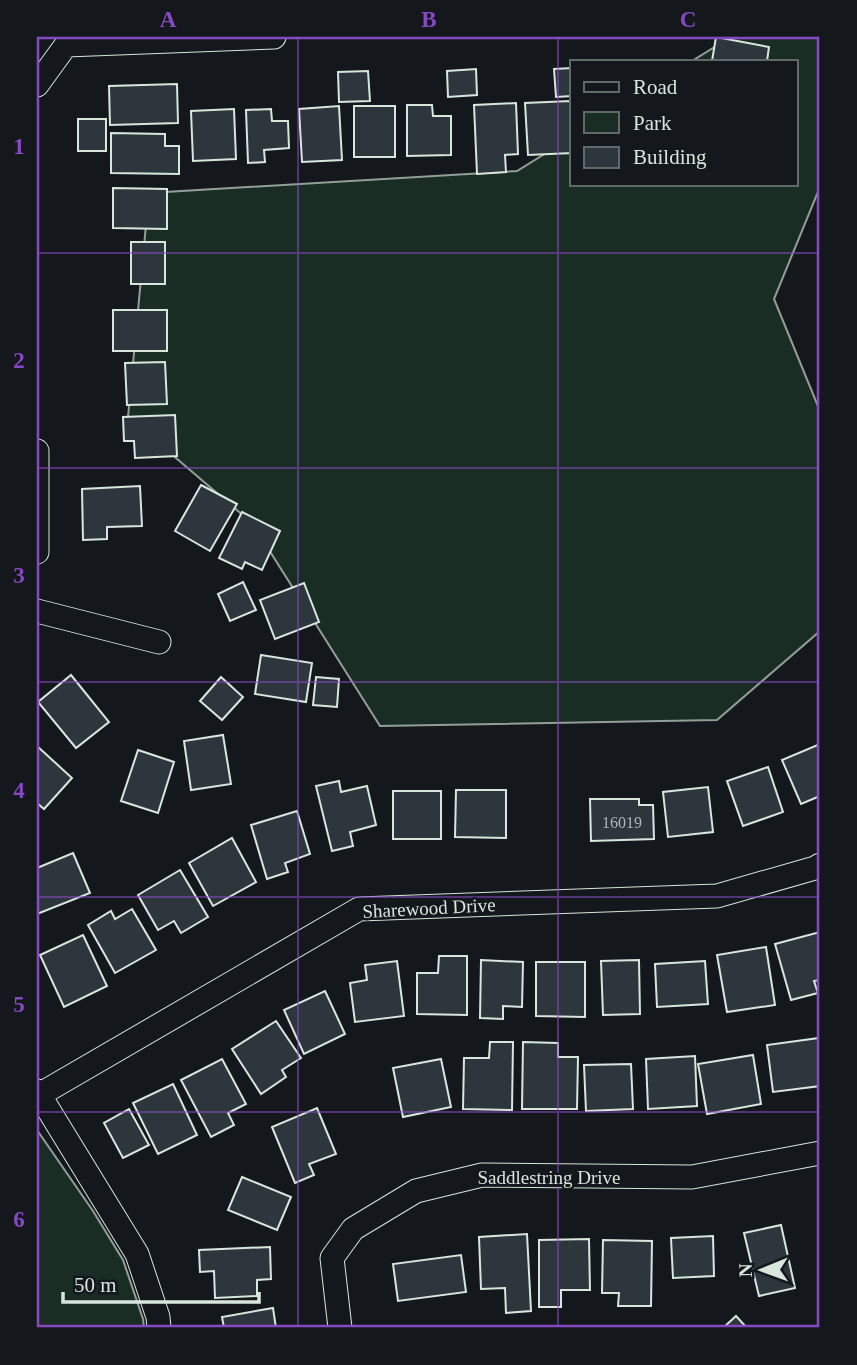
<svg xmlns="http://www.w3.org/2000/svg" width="857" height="1365" viewBox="0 0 857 1365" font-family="Georgia,serif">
	<rect width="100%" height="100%" fill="#14181c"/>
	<g fill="#1a2d24" stroke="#939e99" stroke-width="2">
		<polygon points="731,37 820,37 820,187 774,299 820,411 820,631 717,720 380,726 252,523 128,417 149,193 517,171 572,137 572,184 796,184 796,61 692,61"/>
		<polygon points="37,1130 93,1211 123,1260 143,1319 144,1328 37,1328"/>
	</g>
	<g fill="#2c363c" stroke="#d8e6dc" stroke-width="2">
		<polygon points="716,37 769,47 767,61 712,61"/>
		<polygon points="572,68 572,96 556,97 554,69"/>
		<polygon points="476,69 477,95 448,97 447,71"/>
		<polygon points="368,71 370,101 339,102 338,72"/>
		<polygon points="177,84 178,123 110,125 109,86"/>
		<polygon points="570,101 572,153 528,155 525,103"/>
		<polygon points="516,103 518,154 505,155 506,172 477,174 474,105"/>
		<polygon points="407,105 432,105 433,116 451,116 451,155 407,156"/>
		<polygon points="339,106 342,160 302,162 299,109"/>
		<rect x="354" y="106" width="41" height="51"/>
		<polygon points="234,109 236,159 193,161 191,111"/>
		<polygon points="271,109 272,121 288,121 289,148 264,150 265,162 248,163 246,110"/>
		<rect x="78" y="119" width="28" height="32"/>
		<polygon points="111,133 165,134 165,146 179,146 179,174 111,173"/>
		<polygon points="113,188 167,189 167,229 113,228"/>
		<rect x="131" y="242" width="34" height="42"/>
		<rect x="113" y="310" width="54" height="41"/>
		<polygon points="165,362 167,404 127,405 125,363"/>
		<polygon points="175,415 177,456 135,458 134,441 124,441 123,417"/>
		<polygon points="201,485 237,504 210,551 175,531"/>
		<polygon points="140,486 142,526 107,527 107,539 83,540 82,489"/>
		<polygon points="242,512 280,531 262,570 245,562 242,569 219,558"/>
		<polygon points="243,582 256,610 230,621 218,594"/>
		<polygon points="304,583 319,622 275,639 260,600"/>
		<polygon points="261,655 312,663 306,702 255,694"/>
		<polygon points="71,675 109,722 76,748 38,702"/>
		<polygon points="221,677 243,697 222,720 200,701"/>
		<polygon points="316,677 339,679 337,707 313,705"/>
		<polygon points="223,735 231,784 191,790 184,741"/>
		<polygon points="820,744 820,796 801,804 782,760"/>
		<polygon points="37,746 72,778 44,809 37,803"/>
		<polygon points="138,750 174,762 158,813 121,801"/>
		<polygon points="768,767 783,812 743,826 727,781"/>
		<polygon points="339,781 341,792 367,786 376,825 350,832 353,846 332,851 316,786"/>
		<polygon points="708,787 713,832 668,837 663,792"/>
		<polygon points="456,790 506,790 506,838 455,837"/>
		<rect x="393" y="791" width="48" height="48"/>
		<polygon points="590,799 639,799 639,805 653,805 654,839 591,841"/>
		<polygon points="297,811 310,854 285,863 288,872 267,879 251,825"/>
		<polygon points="232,838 256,882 213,906 189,863"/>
		<polygon points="73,853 90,893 37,914 37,868"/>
		<polygon points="180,870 208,917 181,933 174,921 158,930 138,895"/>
		<polygon points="132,909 156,950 115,973 88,925 111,911 115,919"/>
		<polygon points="820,932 820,980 814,981 818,993 791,1000 775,944"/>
		<polygon points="83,935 107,986 64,1007 40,955"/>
		<polygon points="766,947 775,1005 727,1012 717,955"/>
		<polygon points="439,956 467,956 467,1015 417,1014 417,973 438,973"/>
		<polygon points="481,960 523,962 522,1007 503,1006 503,1019 480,1018"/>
		<polygon points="639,960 640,1014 603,1015 601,961"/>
		<polygon points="397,961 404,1016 355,1022 350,983 367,980 365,965"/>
		<polygon points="705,961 708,1004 657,1007 655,964"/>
		<polygon points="536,962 585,962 585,1017 536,1016"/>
		<polygon points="325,991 345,1034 304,1054 284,1010"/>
		<polygon points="276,1021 301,1058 282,1070 286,1077 261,1094 232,1049"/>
		<polygon points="819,1038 820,1086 773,1092 767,1045"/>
		<polygon points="490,1042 513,1042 512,1110 463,1109 464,1058 489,1058"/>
		<polygon points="523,1042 558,1043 558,1057 578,1057 577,1109 522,1109"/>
		<polygon points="753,1055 761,1104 707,1114 698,1064"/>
		<polygon points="695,1056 697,1106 648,1109 646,1059"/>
		<polygon points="222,1059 246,1104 228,1113 234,1125 211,1137 181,1080"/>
		<polygon points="441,1059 451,1107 403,1117 393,1068"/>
		<polygon points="631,1064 633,1109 586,1111 584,1065"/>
		<polygon points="173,1084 197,1135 158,1154 133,1103"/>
		<polygon points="317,1108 336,1154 309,1164 314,1175 295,1183 272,1127"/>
		<polygon points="129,1109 149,1145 123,1158 104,1123"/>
		<polygon points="242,1177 291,1197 277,1230 228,1210"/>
		<polygon points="781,1225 795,1288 759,1296 744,1233"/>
		<polygon points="527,1234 531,1311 506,1313 505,1288 481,1289 479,1237"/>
		<polygon points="713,1236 714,1276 673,1278 671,1238"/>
		<polygon points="589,1239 590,1290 561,1290 561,1307 539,1307 539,1240"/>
		<polygon points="603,1240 652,1241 651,1306 618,1306 619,1293 602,1293"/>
		<polygon points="270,1247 271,1279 257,1280 257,1296 215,1298 214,1271 200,1272 199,1250"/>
		<polygon points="461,1255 466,1292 398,1301 393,1264"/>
		<polygon points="273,1308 276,1328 224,1328 222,1317"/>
		<polygon points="736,1316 747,1328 723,1328"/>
	</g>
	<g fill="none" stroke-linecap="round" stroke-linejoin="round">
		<defs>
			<g id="street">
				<polyline points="37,85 66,45 274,37"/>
				<polyline points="37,451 37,552"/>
				<polyline points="37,611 159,642"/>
				<polyline points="37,1091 137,1254 158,1317 159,1328"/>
				<polyline points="39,1095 359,909 717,896 815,868 820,865"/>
				<polyline points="340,1328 332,1258 353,1229 416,1191 482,1175 692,1177 820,1153"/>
			</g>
		</defs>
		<use href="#street" stroke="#d8e6dc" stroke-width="25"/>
		<use href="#street" stroke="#14181c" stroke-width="23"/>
	</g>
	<path fill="none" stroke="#8948c3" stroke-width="2" stroke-opacity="0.55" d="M298 37V1328M558 37V1328M37 253H820M37 468H820M37 682H820M37 897H820M37 1112H820"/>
	<g text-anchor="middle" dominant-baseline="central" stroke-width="5" stroke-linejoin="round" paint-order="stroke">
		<g font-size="16" fill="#adbab4">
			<text x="622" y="822">16019</text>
		</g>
		<g font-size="19" fill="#d8e6dc" stroke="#14181c">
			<text transform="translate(429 908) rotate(-3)">Sharewood Drive</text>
			<text x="549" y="1177">Saddlestring Drive</text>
		</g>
	</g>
	<rect width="857" height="1365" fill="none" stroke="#14181c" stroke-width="77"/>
	<rect x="570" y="60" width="228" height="126" fill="#14181c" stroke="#626a69" stroke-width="2"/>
	<rect x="584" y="82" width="35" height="10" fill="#14181c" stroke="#626a69" stroke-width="2"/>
	<text x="633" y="94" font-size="21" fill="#d8e6dc">Road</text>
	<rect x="584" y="112" width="35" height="21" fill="#1a2d24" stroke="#626a69" stroke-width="2"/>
	<text x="633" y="130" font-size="21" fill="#d8e6dc">Park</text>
	<rect x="584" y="147" width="35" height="21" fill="#2c363c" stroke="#626a69" stroke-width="2"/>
	<text x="633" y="164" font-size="21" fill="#d8e6dc">Building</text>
	<g transform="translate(762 1270) rotate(269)" stroke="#14181c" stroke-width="5" paint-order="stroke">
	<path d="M0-5L12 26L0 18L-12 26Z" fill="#d8e6dc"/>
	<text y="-10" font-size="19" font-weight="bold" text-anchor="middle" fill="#d8e6dc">N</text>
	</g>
	<path d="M63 1292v10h196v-10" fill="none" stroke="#d8e6dc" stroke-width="3.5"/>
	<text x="74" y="1292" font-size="21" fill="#d8e6dc" stroke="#14181c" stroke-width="5" paint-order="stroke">50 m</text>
	<rect x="38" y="38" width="780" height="1288" fill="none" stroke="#8948c3" stroke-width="2.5"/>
	<g font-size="23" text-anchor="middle" font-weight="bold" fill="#8948c3">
		<text x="168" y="27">A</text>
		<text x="429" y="27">B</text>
		<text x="688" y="27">C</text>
		<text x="19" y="154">1</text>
		<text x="19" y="368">2</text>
		<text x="19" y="583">3</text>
		<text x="19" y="798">4</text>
		<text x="19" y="1012">5</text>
		<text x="19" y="1227">6</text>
	</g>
</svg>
